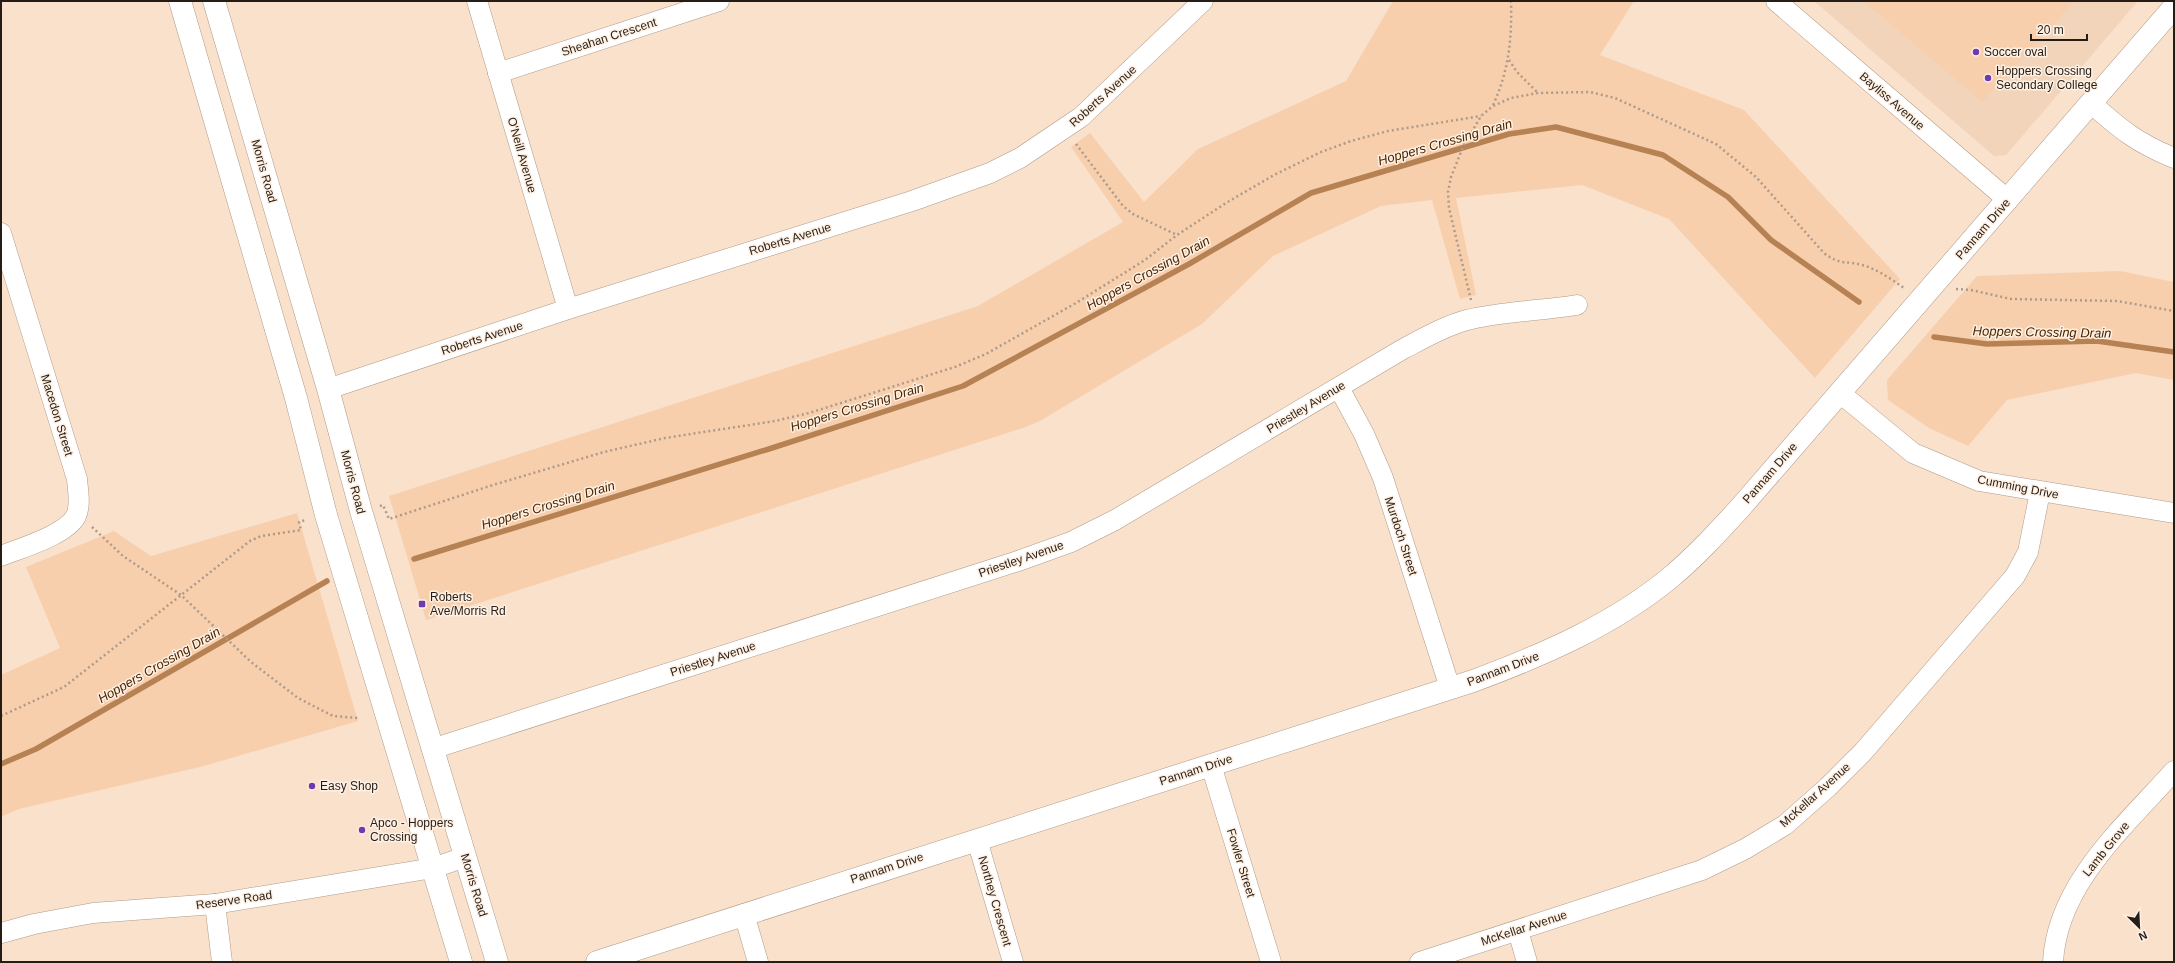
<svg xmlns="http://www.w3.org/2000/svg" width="2175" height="963" viewBox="0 0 2175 963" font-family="Helvetica,sans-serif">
	<rect width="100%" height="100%" fill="#f9e1cc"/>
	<polygon fill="#f2d4bb" points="1814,1 2138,1 2006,155 1994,156"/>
	<g fill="#f8cfad">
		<polygon points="1393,1 1634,1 1600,55 1744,110 1900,279 1815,378 1669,219 1582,185 1456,198 1476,295 1460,299 1432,200 1381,206 1273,256 1202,324 1040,421 1026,427 426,620 389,496 978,306 1123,222 1071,147 1090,133 1144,202 1198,149 1346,81"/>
		<polygon points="1863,1 2075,1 1982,102"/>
		<polygon points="2120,271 2174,282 2174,380 2136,373 2007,400 1968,446 1929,428 1888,400 1887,380 1977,276"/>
		<polygon points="297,513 358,721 204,766 19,809 1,817 1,675 60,648 26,567 114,531 151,556"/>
	</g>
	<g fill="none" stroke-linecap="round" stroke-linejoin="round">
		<g stroke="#b68254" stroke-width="5.5">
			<polyline points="1934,337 1987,344 2097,341 2174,352"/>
			<polyline points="414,559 772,448 963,386 1189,264 1311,193 1509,134 1556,127 1663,155 1728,197 1771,240 1859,302"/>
			<polyline points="1,764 36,749 327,581"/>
		</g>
		<defs>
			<g id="minor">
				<polyline points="477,1 568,309"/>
				<polyline points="1776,1 2008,200"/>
				<polyline points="498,73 719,1"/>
				<path d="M2091 103C2120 129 2137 143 2174 158"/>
				<path d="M1 233 77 479C78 491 81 505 76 516 66 535 21 548 1 556"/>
				<polyline points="1339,388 1364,434 1383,478 1450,688"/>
				<polyline points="328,389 568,309 912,201 990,173 1020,158 1081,117 1203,1"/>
				<polyline points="1840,393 1913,453 1979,481 2174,513"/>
				<path d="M432 749 1018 561 1071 542 1115 520 1403 349C1424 338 1445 326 1467 320 1503 311 1541 311 1577 305"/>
				<polyline points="1211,765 1271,962"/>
				<polyline points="977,840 1013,962"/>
				<polyline points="215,904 222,962"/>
				<polyline points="744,914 758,962"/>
				<polyline points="1518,931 1527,962"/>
				<polyline points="1,933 34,924 93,913 215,904 433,868 465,857"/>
				<polyline points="1420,962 1702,870 1745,849 1785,825 1828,787 1863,752 2015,576 2028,552 2040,492"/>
				<path d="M2053 962C2057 884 2125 826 2174 771"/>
			</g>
			<g id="tertiary">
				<polyline points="180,1 296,398 326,515 461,962"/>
				<polyline points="214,1 328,389 361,511 497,962"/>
				<path d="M597 962 1473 681C1543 655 1613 625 1671 577 1696 556 1718 532 1740 508L2174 7"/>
			</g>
		</defs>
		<use href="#minor" stroke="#b19a87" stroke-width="21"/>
		<use href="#tertiary" stroke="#b19a87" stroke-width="23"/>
		<g stroke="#ad9a8a" stroke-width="2.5" stroke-dasharray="2 3" stroke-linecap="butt">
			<polyline points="1509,60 1517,72 1538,93"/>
			<path d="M1493 105C1509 71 1512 38 1511 1"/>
			<polyline points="1076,144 1123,206 1133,214 1177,235"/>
			<polyline points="1956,289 1971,290 2011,299 2117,301 2174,311"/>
			<path d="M1471 300 1449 208 1448 192 1451 177 1463 147 1481 116 1493 106 1511 98 1538 93 1590 92 1615 98 1716 144 1756 177 1824 253C1841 266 1845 260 1862 265 1877 269 1891 279 1904 288"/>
			<polyline points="380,506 383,505 389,519 493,485 604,452 665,438 775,421 809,413 955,367 986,354 1076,303 1145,260 1177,235 1226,203 1274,175 1321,152 1351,141 1388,131 1481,116"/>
			<polyline points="92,527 123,556 181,595 251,662 298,698 333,716 358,718"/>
			<polyline points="1,716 64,687 250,541 261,536 301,530 299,522 306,520"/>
		</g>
		<use href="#minor" stroke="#fff" stroke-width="20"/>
		<use href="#tertiary" stroke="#fff" stroke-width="22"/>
	</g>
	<g fill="#6f39af" stroke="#fff0e4" stroke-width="1.5">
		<circle cx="1976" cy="52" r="4"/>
		<circle cx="1988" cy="78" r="4"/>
		<rect x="418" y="600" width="8" height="8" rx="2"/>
		<circle cx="312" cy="786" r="4"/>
		<circle cx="362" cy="830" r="4"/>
	</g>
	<g text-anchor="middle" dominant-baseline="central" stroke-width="3" stroke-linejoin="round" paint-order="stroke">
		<g font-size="12" fill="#251d15" stroke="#fff0e4">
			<text transform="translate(609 37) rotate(-18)">Sheahan Crescent</text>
			<text transform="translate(1103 96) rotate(-42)">Roberts Avenue</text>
			<text transform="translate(1892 101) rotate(41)">Bayliss Avenue</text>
			<text transform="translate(522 155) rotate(74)">O'Neill Avenue</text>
			<text transform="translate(264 171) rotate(74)">Morris Road</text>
			<text transform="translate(1983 229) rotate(-49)">Pannam Drive</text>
			<text transform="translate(790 239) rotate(-17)">Roberts Avenue</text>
			<text transform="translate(482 338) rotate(-18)">Roberts Avenue</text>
			<text transform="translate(1306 407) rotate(-31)">Priestley Avenue</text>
			<text transform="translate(57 415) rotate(73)">Macedon Street</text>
			<text transform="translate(1770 473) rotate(-49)">Pannam Drive</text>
			<text transform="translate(353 482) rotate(75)">Morris Road</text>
			<text transform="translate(2018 487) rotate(11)">Cumming Drive</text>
			<text transform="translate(1401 536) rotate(72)">Murdoch Street</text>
			<text transform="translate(1021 559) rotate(-19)">Priestley Avenue</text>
			<text transform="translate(713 659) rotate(-18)">Priestley Avenue</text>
			<text transform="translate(1503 669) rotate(-21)">Pannam Drive</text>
			<text transform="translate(1196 770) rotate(-18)">Pannam Drive</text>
			<text transform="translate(1815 795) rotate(-42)">McKellar Avenue</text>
			<text transform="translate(2106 849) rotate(-51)">Lamb Grove</text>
			<text transform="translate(1241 863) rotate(73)">Fowler Street</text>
			<text transform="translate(887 868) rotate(-18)">Pannam Drive</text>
			<text transform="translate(474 885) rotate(73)">Morris Road</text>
			<text transform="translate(234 900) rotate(-8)">Reserve Road</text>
			<text transform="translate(995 901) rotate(74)">Northey Crescent</text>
			<text transform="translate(1524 928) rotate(-18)">McKellar Avenue</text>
		</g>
		<g font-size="12" fill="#251d15" stroke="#fff0e4" text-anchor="start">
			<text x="1984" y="52">Soccer oval</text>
			<text x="1996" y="71">Hoppers Crossing<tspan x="1996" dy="14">Secondary College</tspan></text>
			<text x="430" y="597">Roberts<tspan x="430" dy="14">Ave/Morris Rd</tspan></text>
			<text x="320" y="786">Easy Shop</text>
			<text x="370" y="823">Apco - Hoppers<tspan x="370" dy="14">Crossing</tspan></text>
		</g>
		<g font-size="13" font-style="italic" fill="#4a2600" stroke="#fff0e4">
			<text transform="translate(1445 142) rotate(-16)">Hoppers Crossing Drain</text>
			<text transform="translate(1148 273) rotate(-29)">Hoppers Crossing Drain</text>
			<text transform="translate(2042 332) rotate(1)">Hoppers Crossing Drain</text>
			<text transform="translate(857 407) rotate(-17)">Hoppers Crossing Drain</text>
			<text transform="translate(548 505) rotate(-17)">Hoppers Crossing Drain</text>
			<text transform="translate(159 665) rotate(-30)">Hoppers Crossing Drain</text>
		</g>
	</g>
	<rect width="2175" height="963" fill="none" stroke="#251d15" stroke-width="4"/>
	<g transform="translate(2139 927) rotate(156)" stroke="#fff0e4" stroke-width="3" paint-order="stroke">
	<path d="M0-3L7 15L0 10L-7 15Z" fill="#251d15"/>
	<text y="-6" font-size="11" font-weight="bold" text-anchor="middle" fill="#251d15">N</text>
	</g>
	<path d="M2031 34v6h56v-6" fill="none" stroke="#251d15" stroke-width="2"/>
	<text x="2037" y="34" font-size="12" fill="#251d15" stroke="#fff0e4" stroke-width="3" paint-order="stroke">20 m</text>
</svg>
